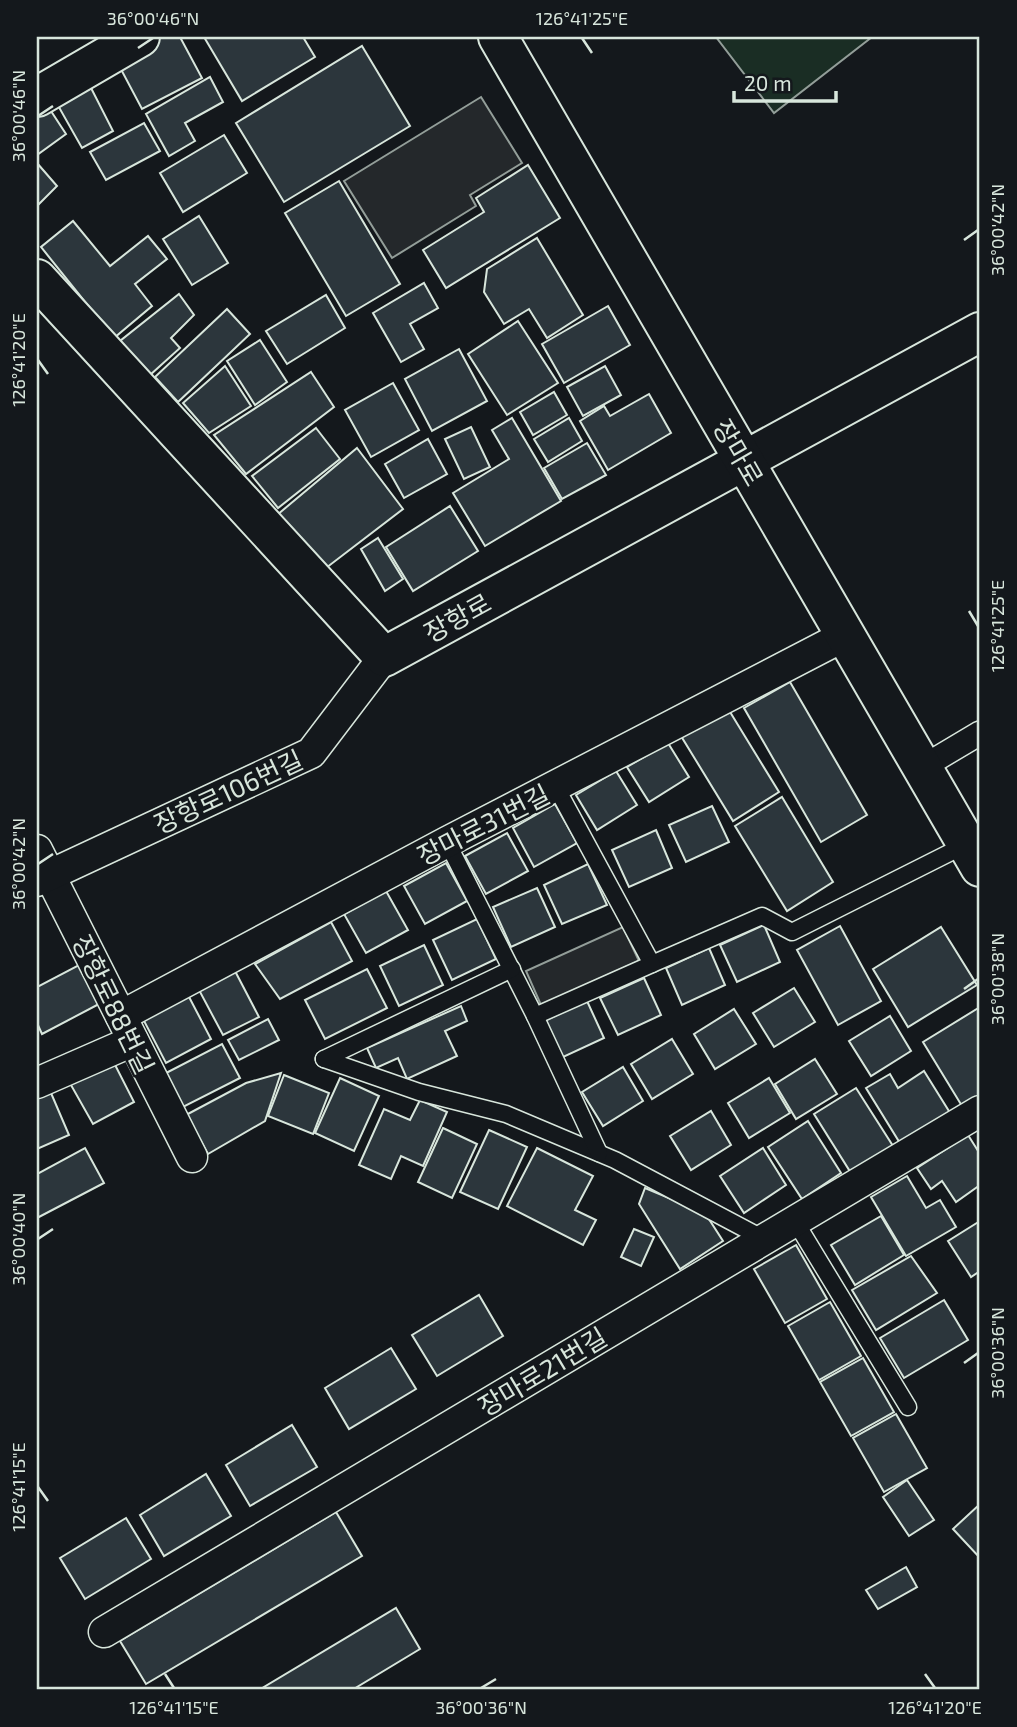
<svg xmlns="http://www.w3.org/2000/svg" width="1017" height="1727" viewBox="0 0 1017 1727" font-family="'Exo 2','Noto Sans KR',sans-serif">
	<rect width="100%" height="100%" fill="#14181c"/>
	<polygon fill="#1a2d24" stroke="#939e99" stroke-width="2" points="716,37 872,37 774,113"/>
	<g fill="#24282b" stroke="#939e99" stroke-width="2">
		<polygon points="481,97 522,163 470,195 476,206 392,258 344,181"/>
		<polygon points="623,927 639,961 541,1005 526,971"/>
	</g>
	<g fill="#2c363c" stroke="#d8e6dc" stroke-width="2">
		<polygon points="156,37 180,37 202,78 142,109 115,58"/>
		<polygon points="204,37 303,37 315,57 242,101"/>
		<polygon points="362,46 410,126 284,202 236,123"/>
		<polygon points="210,77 223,102 185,123 195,141 169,156 146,114"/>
		<polygon points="89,84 113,131 82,148 56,102"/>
		<polygon points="47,105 66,134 37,155 37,111"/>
		<polygon points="144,123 160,151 106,180 90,152"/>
		<polygon points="224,135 247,173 183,212 160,173"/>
		<polygon points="37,163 57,186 37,206"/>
		<polygon points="528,165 560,218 446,288 423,250 484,212 476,198"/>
		<polygon points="339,181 400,284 346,316 285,213"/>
		<polygon points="199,216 228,263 192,285 163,239"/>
		<polygon points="73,221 110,266 148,236 167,259 135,284 152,306 114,338 41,247"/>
		<polygon points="537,238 583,315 547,338 529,309 504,324 484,292 487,269"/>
		<polygon points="424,283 438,308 410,324 424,349 401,362 373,313"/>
		<polygon points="179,294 194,315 171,338 180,348 150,375 120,341"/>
		<polygon points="326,295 345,328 287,364 266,331"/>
		<polygon points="608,306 630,345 564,383 542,344"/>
		<polygon points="227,309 250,334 178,402 155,377"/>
		<polygon points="518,321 558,383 507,415 468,354"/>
		<polygon points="260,340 287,382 255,405 227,361"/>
		<polygon points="459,349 487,401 432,431 405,379"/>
		<polygon points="225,366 251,406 209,433 183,403"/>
		<polygon points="605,366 621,395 583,416 567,387"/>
		<polygon points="311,372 334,407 246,474 214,435"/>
		<polygon points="393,383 419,430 371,457 345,410"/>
		<polygon points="554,392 567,415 533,435 520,412"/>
		<polygon points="649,394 671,433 608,470 580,421 604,406 610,416"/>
		<polygon points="512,418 561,501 485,546 453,493 509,459 492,430"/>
		<polygon points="569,418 582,441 548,462 534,439"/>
		<polygon points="471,427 490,467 464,479 445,439"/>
		<polygon points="316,428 340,459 278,508 252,476"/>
		<polygon points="428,439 447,474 404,498 385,464"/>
		<polygon points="587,443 606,475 562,499 544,468"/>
		<polygon points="357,448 403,509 326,568 277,515"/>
		<polygon points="450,506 478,551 413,591 386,547"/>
		<polygon points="378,538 403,579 385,591 361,549"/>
		<polygon points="790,682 867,815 821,842 744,708"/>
		<polygon points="727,707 779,792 733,821 681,736"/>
		<polygon points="668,743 689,777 649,802 627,767"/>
		<polygon points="616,771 637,805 597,830 576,795"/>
		<polygon points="782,797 833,882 787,911 735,826"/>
		<polygon points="555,804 577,843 534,867 513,828"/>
		<polygon points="712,806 729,842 686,862 669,825"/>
		<polygon points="656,830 672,868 629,887 612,850"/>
		<polygon points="507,833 528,871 486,894 465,856"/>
		<polygon points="446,863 467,901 425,924 404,886"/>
		<polygon points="588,864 607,905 562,924 544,885"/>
		<polygon points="537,888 555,927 511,947 493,907"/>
		<polygon points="386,891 408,930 366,953 344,914"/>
		<polygon points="477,919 496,959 452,980 433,940"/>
		<polygon points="331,922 352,961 280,999 255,964"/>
		<polygon points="764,925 780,962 737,982 720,945"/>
		<polygon points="840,926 881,1001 838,1025 797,950"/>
		<polygon points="941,927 977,985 908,1027 873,969"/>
		<polygon points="424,945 443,985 399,1006 380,966"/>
		<polygon points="709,948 725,985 682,1005 666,968"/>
		<polygon points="79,965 99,1004 42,1034 37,1023 37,987"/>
		<polygon points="367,969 387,1008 325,1039 305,1000"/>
		<polygon points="235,971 259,1017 223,1035 199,990"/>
		<polygon points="644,978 661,1015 618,1035 600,998"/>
		<polygon points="794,988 815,1022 774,1047 753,1013"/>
		<polygon points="188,995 211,1039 166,1063 143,1019"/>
		<polygon points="587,1001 604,1038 561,1058 544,1021"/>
		<polygon points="461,1006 467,1021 445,1031 457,1056 407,1079 398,1058 376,1068 367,1048"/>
		<polygon points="980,1007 980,1102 965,1111 923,1042"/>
		<polygon points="734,1009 756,1044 715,1069 694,1034"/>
		<polygon points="890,1016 911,1051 871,1076 849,1041"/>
		<polygon points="268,1019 279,1040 239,1060 228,1040"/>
		<polygon points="672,1039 693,1074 652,1099 631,1064"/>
		<polygon points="222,1044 240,1078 183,1107 166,1073"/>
		<polygon points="110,1055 134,1102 93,1124 67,1078"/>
		<polygon points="815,1059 837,1094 796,1119 775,1084"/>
		<polygon points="623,1067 643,1101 603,1126 582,1092"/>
		<polygon points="924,1071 952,1116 903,1148 866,1088 890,1074 898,1088"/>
		<polygon points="281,1073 265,1121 208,1154 186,1115 246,1083"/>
		<polygon points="284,1075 329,1093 313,1134 268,1116"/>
		<polygon points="340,1078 379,1096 354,1151 315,1133"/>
		<polygon points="769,1078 790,1113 749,1138 728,1103"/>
		<polygon points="48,1086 69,1135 37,1149 37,1091"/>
		<polygon points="856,1088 893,1146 851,1173 814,1114"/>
		<polygon points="420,1100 447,1112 423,1166 401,1156 391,1179 359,1165 384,1109 410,1120"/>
		<polygon points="711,1111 731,1145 691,1170 670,1136"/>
		<polygon points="808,1121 841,1173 802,1199 768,1147"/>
		<polygon points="443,1128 477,1144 452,1198 418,1182"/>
		<polygon points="489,1130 527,1147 498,1209 460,1192"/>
		<polygon points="968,1135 980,1154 980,1185 956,1202 942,1181 931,1189 917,1168"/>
		<polygon points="85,1148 104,1183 37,1218 37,1174"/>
		<polygon points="537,1148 593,1176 575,1210 596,1220 583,1245 507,1206"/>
		<polygon points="763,1148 786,1185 744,1213 720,1176"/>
		<polygon points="907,1176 926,1208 940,1200 956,1227 906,1256 871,1197"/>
		<polygon points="645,1188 705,1213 723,1241 680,1269 639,1204"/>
		<polygon points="881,1216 904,1255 855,1285 831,1245"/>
		<polygon points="980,1221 980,1271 971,1277 948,1241"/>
		<polygon points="634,1229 654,1237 641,1266 621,1257"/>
		<polygon points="796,1245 827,1299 785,1323 754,1269"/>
		<polygon points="911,1256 937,1293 876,1330 852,1290"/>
		<polygon points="479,1295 503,1336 437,1376 412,1335"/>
		<polygon points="944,1300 968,1340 904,1378 880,1338"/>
		<polygon points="830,1302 861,1356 819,1380 788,1326"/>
		<polygon points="391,1348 416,1389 349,1429 325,1388"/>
		<polygon points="863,1358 894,1412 851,1436 820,1382"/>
		<polygon points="896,1414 927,1468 884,1492 853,1438"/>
		<polygon points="292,1425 317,1467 250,1506 226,1465"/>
		<polygon points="206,1474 231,1516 164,1556 140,1515"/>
		<polygon points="907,1480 934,1520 909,1536 883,1497"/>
		<polygon points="980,1504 980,1558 953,1529"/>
		<polygon points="336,1512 362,1556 146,1684 120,1641"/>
		<polygon points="126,1518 151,1559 85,1599 60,1558"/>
		<polygon points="906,1567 917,1587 878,1609 866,1590"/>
		<polygon points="396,1608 420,1649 352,1690 259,1690"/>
	</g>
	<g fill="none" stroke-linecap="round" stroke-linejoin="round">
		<defs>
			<g id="service">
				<polyline points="556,787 652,964 762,916 792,932 967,844"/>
				<polyline points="447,842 535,1016"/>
				<polyline points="324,1059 419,1092 506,1114 615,1160 764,1239"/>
				<polyline points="324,1059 512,969"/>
				<polyline points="599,1153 535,1016 652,964"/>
				<polyline points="795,1221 908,1407"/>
			</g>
			<polyline id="pedestrian" points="923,767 980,733"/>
			<g id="minor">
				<polyline points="37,850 192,1157"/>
				<polyline points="37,881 311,753 384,657"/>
				<polyline points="121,1016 447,842 846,635"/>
				<polyline points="37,1083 133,1041"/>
				<polyline points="104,1632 980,1111"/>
			</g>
			<g id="tertiary">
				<polyline points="37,97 140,37"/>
				<polyline points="37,279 384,657 980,332"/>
			</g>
			<polyline id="secondary" points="498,37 980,867"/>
		</defs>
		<use href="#service" stroke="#d8e6dc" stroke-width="19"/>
		<use href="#pedestrian" stroke="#d8e6dc" stroke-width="26"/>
		<use href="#minor" stroke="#d8e6dc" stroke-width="33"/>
		<use href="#tertiary" stroke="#d8e6dc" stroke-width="42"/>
		<use href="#secondary" stroke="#d8e6dc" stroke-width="42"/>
		<use href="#service" stroke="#14181c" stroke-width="16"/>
		<use href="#pedestrian" stroke="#14181c" stroke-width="23"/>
		<use href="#minor" stroke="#14181c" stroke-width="30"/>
		<use href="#tertiary" stroke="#14181c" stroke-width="38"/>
		<use href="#secondary" stroke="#14181c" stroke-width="38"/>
	</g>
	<path fill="none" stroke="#d8e6dc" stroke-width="2.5" d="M582 38 592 53M138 48 153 38M38 116 53 106M964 240 978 230M38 360 48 374M969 611 978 626M38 864 53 854M964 989 978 979M38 1239 53 1229M964 1363 978 1353M38 1487 48 1501M165 1674 174 1688M925 1674 935 1688M481 1688 496 1679"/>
	<g text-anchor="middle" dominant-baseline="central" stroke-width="5" stroke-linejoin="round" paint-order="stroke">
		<g font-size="26" fill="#d8e6dc" stroke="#14181c">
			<text transform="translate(739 452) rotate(60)">장마로</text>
			<text transform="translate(457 617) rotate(-29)">장항로</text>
			<text transform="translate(228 791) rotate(-25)">장항로106번길</text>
			<text transform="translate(483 824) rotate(-27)">장마로31번길</text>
			<text transform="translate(114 1004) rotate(64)">장항로88번길</text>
			<text transform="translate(542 1371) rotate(-31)">장마로21번길</text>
		</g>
	</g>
	<rect width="1017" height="1727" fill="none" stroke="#14181c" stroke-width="77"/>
	<path d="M734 91v10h102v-10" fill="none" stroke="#d8e6dc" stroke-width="3.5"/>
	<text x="744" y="91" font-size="21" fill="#d8e6dc" stroke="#14181c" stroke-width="5" paint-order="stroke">20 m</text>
	<rect x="38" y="38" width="940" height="1650" fill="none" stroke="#d8e6dc" stroke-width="2.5"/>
	<g font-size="18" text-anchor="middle" fill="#d8e6dc">
		<text x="153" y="25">36°00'46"N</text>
		<text x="582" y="25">126°41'25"E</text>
		<text transform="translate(19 116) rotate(-90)" y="6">36°00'46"N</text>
		<text transform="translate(998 230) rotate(-90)" y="6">36°00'42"N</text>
		<text transform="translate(19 360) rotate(-90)" y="6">126°41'20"E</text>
		<text transform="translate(998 626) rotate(-90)" y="6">126°41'25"E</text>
		<text transform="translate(19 864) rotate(-90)" y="6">36°00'42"N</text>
		<text transform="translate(998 979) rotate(-90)" y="6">36°00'38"N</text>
		<text transform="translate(19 1239) rotate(-90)" y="6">36°00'40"N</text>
		<text transform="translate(998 1353) rotate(-90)" y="6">36°00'36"N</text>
		<text transform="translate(19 1487) rotate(-90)" y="6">126°41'15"E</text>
		<text x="174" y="1714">126°41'15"E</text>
		<text x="481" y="1714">36°00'36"N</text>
		<text x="935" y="1714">126°41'20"E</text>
	</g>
</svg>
